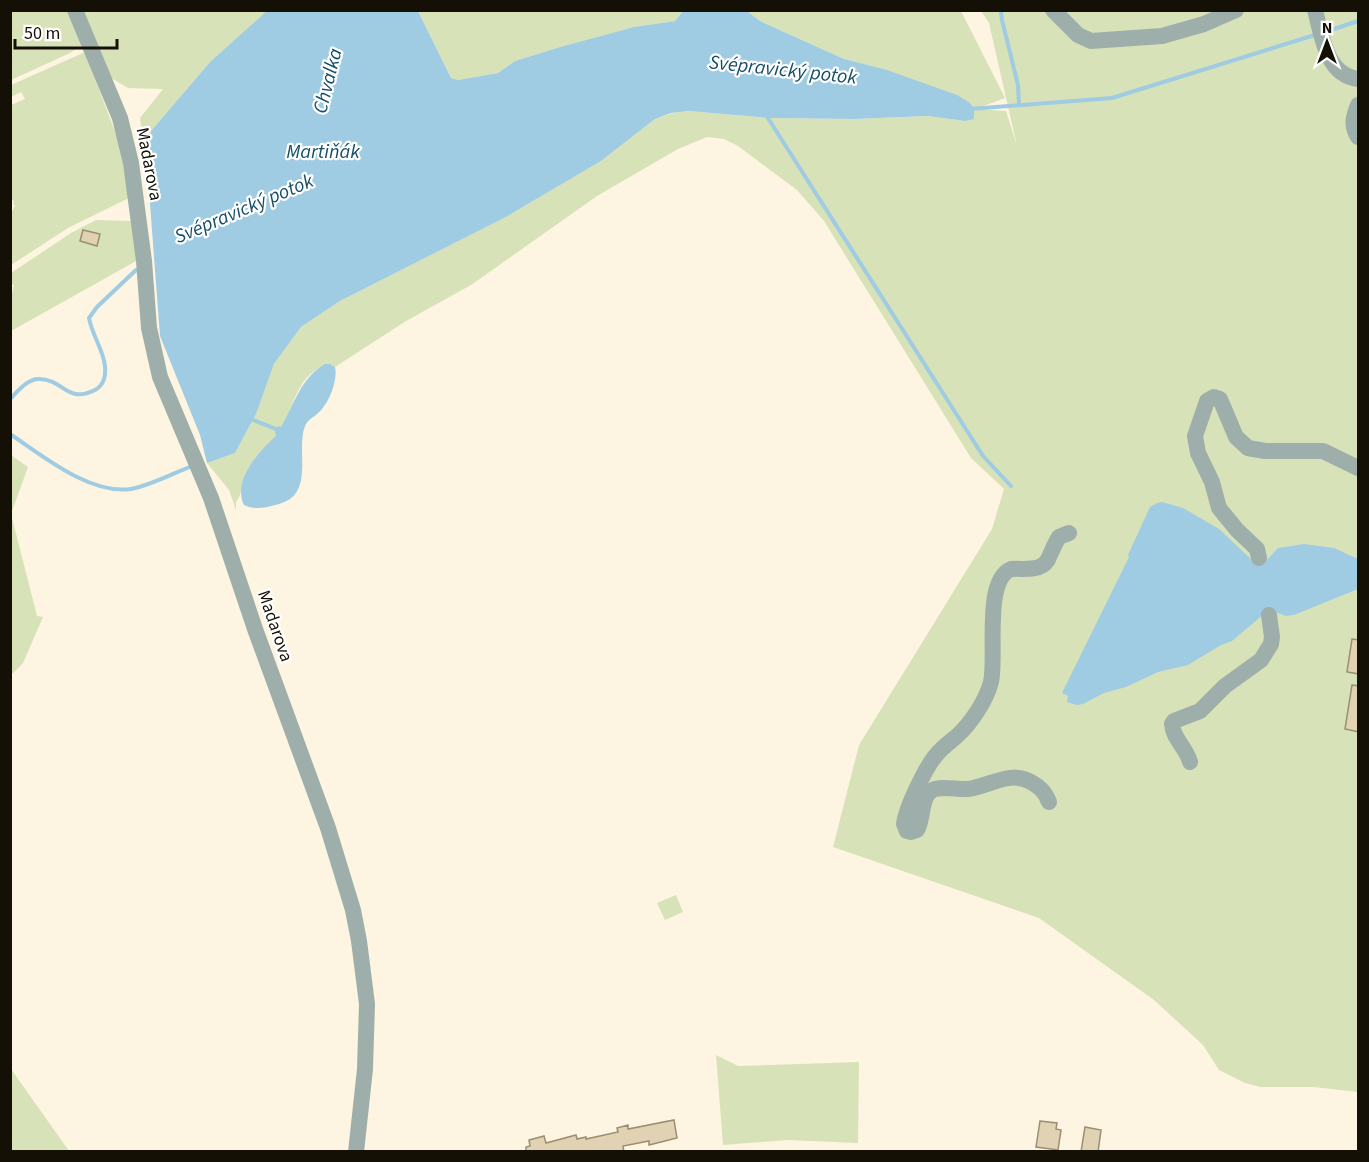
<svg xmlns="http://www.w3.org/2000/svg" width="1369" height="1162" viewBox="0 0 1369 1162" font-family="'Source Sans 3',sans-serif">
	<rect width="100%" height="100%" fill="#fdf5e1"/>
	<g fill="#d8e2b8">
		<polygon points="10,11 67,11 82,45 70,53 11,80"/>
		<polygon points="82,11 268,11 210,62 151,131 148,177 140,118 163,89 128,88 111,78"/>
		<polygon points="418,11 683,11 675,21 634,27 560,47 515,61 498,73 458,80 451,78"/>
		<path d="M747 11H961L1005 98 975 109 1006 111 1017 146 989 23 981 11H1358V1092L1314 1087H1260L1245 1083 1219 1070 1203 1045 1154 1000 1039 918 833 847 859 745 992 529 1004 489 971 458 824 221 797 190 738 146 724 139 707 137 678 149 597 196 471 285 406 321 335 367 330 364C325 366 318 368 313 372 293 387 292 417 276 436 268 445 258 453 251 464 244 475 242 496 236 502V510L229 490 207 463 235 453 256 414 274 364 301 327 340 301 506 217 601 161 655 119 673 113 689 111 769 118 854 119 929 116 965 121 884 69 844 59 760 21Z"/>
		<polygon points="85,52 117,137 131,197 68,228 11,265 11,214 15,205 13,204 14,201 10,199 11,105 25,99 21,92 11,97 11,85"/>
		<polygon points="96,220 133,221 138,260 11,331 11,297 14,285 11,284 11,273 71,233"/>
		<polygon points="11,455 28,467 11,514 37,616 43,617 23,663 11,675"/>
		<polygon points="676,895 683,912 665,920 657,903"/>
		<polygon points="716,1055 738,1066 859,1062 858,1143 787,1140 723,1145"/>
		<polygon points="10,1069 11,1069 69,1151 11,1151"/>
	</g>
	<g fill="#9fcbe3">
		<polygon points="268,10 418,11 451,78 458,80 498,73 515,61 560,47 634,27 675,21 683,11 747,11 760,21 844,59 884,69 957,95 970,103 974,109 974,119 965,121 928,116 854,119 769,118 689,111 671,113 655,119 601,161 506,217 340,301 301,327 274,364 256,414 235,453 207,463 200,435 160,336 148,177 151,131 210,62"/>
		<path d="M325 364H330L335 367C338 380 329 404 318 413 313 418 308 419 305 426 295 452 317 497 275 505 264 508 255 510 244 505 232 481 259 451 276 436L275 431 278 426 281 427C295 403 300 379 325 364Z"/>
		<polygon points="1162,502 1183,508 1219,529 1252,560 1266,561 1278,548 1304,544 1334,548 1358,559 1358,589 1294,615 1286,616 1275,612 1264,614 1232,641 1221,645 1188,665 1158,672 1126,687 1104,693 1083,704 1077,705 1067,702 1068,696 1062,693 1129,557 1128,555 1150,507 1157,503"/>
	</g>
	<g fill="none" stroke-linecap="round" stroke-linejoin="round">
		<g stroke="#9fcbe3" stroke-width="4">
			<polyline points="1001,12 1002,20 1018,85 1019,105"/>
			<polyline points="1325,32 1358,21"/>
			<polyline points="970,109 1112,98 1318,34"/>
			<polyline points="766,115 983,456 1011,486"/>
			<path d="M10 399C18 391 28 378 40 379 64 380 67 404 95 390 104 385 106 376 105 366 103 349 92 335 89 318L97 307 136 270"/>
			<polyline points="253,420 276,429"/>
			<path d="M10 434C43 456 90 495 131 489 149 486 174 473 192 466"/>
		</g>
	</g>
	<g fill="#e0d2b2" stroke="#9b8e70" stroke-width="1.5">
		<polygon points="83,230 100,234 97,246 80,241"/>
		<polygon points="1352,639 1359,640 1359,674 1347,672"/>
		<polygon points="1352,685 1359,686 1359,732 1345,729"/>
		<polygon points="674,1120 677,1138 649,1145 649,1141 623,1146 624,1152 526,1152 526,1147 530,1146 529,1140 544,1136 546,1143 576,1135 577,1139 586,1137 586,1139 618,1132 617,1128 628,1125 628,1129"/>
		<polygon points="1040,1121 1057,1123 1056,1129 1061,1130 1058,1150 1036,1147"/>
		<polygon points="1085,1127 1101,1130 1098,1152 1081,1152"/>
	</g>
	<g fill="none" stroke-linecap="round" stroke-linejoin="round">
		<g stroke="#9eafab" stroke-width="16">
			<polyline points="75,10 120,118 131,163 144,261 149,328 160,377 211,498 255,629 328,828 353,910 359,941 367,1004 365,1069 356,1152"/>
			<polyline points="1053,10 1078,35 1091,41 1162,36 1204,24 1236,10"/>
			<path d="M1315 10C1322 36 1326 75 1358 79"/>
			<path d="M1358 105C1353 117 1351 126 1358 137"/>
			<polyline points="1259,558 1257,549 1237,530 1219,508 1212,482 1198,453 1195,436 1207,401 1214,397 1220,399 1236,437 1248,448 1265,451 1323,451 1358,468"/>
			<path d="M1190 762C1186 747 1173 739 1172 724L1174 721 1200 711 1225 686 1261 660 1271 644 1272 637 1269 615"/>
			<path d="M1049 802C1045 792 1040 787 1031 782 1010 770 990 786 968 789 957 790 940 785 931 791 920 798 924 819 917 830L911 832 907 831 904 824C906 808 926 766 937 754 943 747 950 742 957 736 971 723 986 701 991 682 997 656 983 581 1011 569 1026 568 1044 573 1050 555 1053 549 1055 543 1059 537L1069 533"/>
		</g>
	</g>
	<g text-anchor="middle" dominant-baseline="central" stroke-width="4.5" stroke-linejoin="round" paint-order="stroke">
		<g font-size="18" fill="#151005" stroke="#fff">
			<text transform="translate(149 164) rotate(79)">Madarova</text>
			<text transform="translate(275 626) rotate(71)">Madarova</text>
		</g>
		<g font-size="20" font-style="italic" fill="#164e67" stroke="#fff">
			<text transform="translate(783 70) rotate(6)">Svépravický potok</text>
			<text transform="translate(328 81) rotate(-76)">Chvalka</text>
			<text x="323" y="152">Martiňák</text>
			<text transform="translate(244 209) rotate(-23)">Svépravický potok</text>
		</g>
	</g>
	<rect width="1369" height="1162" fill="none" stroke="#151005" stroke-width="24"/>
	<g transform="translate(1327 42)" stroke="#ffffff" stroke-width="4.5" paint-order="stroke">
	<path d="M0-4.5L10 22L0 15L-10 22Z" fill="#151005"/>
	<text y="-9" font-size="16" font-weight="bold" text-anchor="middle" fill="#151005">N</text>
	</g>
	<path d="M15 39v9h102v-9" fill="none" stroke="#151005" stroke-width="3"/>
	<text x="24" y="39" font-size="18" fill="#151005" stroke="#ffffff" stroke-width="4.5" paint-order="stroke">50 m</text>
</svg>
